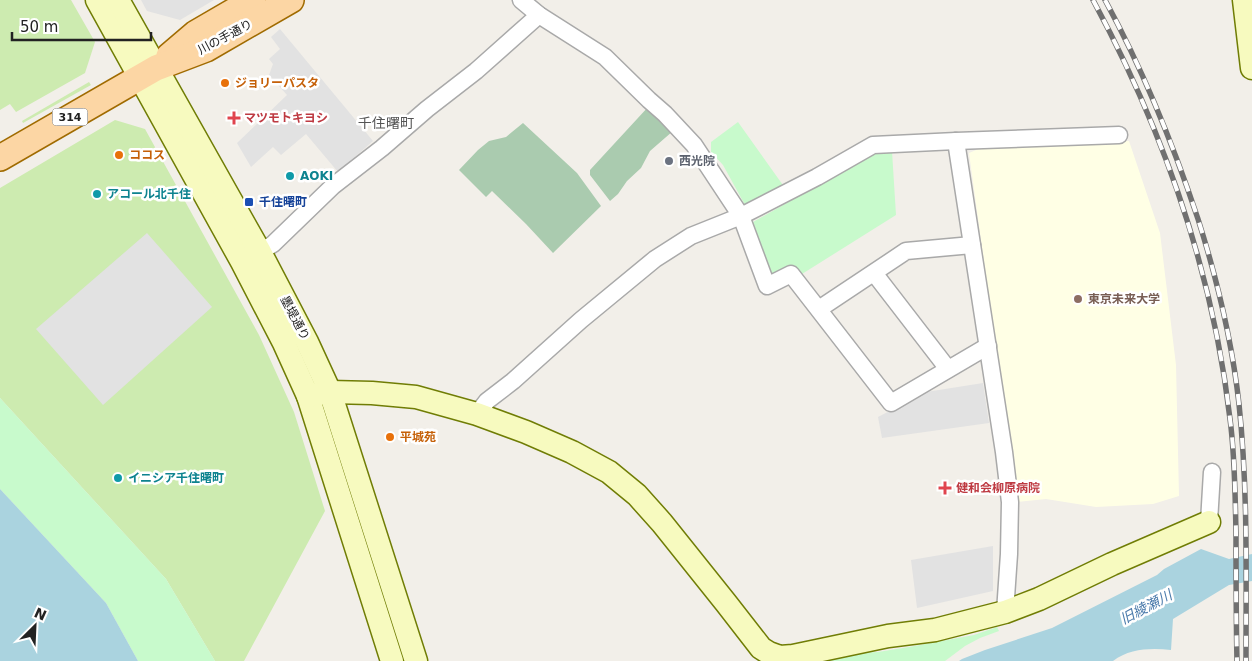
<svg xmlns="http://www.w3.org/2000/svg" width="1252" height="661" viewBox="0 0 1252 661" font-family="'DejaVu Sans','Noto Sans JP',sans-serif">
	<rect width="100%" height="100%" fill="#f2efe9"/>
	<polygon fill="#ffffe5" points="1129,141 1160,233 1176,365 1179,496 1153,504 1096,507 1046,499 1017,502 969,153 983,147"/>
	<g fill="#cdebb0">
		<polygon points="0,0 71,0 95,42 85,73 16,112 10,104 0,110"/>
		<polygon points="89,82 91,85 23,123 22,121"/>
		<polygon points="115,120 145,129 259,335 294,412 325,511 244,661 215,661 166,579 0,398 0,188"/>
	</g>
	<g fill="#aacbaf">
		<polygon points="649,106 673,131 650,151 641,168 627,181 618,194 610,201 590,175 590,170"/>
		<polygon points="523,123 577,173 601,206 553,253 526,224 492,191 486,197 459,170 478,150 489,141 506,137"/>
	</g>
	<g fill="#c8facc">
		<polygon points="738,122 785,188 745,205 723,165 711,152 711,142"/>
		<polygon points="884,148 892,151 896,215 802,274 795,267 779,277 770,273 753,222"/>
		<polygon points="0,398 166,579 215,661 138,661 106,603 0,489"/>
		<polygon points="997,627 999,631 980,638 965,646 945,661 816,661 852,653 878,652 909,647 974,635"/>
	</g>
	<g fill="#e2e2e2">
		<polygon points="141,0 214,0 180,20 147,11"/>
		<polygon points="280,29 373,141 338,172 306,134 281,155 273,147 251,167 237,143 287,95 269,75 273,64 269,59 280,49 271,37"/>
		<polygon points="147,233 212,307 103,405 36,329"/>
		<polygon points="983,383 989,423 882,438 878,417 926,392"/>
		<polygon points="993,546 993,591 917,608 911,560"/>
	</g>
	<g fill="#aad3df">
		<polygon points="0,489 106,603 138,661 0,661"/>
		<path d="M1201 549 1229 559 1252 554V581L1229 585 1173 619 1171 650C1152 648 1130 648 1113 661H959L962 659 985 650 1052 628 1157 575 1164 569Z"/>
	</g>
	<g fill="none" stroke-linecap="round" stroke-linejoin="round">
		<defs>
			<g id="street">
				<polyline points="521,0 539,15 605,57 649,100 665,114 694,145 741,216 767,286 791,274 891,403 988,346"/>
				<polyline points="956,141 1004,452 1010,502 1009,554 1005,612"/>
				<polyline points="260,252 273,244 333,186 382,148 427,109 476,71 539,15"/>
				<polyline points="874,273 948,369"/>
				<polyline points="819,309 906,251 972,245"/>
				<polyline points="477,414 487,401 513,381 581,320 655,259 691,236 741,216 817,177 873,145 956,141 1119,135"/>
				<polyline points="1209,522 1212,472"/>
			</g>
			<g id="secondary">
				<polyline points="97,0 242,262 284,343 308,396 392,661"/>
				<polyline points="118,0 260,252 307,342 330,392 416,661"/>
				<polyline points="1244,0 1252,68"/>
				<polyline points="308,396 330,392 372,393 416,397 477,414 526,432 572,452 609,472 637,495 662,523 726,603 761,648 769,653 780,657 793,656 888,636 935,630 1005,612 1039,599 1112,564 1209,522"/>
			</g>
			<g id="primary">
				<polyline points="169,56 196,33 253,0"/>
				<polyline points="0,158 156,68 206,49 291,0"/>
			</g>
		</defs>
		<use href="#street" stroke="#a9a9a9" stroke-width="19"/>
		<use href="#secondary" stroke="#707d05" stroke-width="25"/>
		<use href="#primary" stroke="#a06b00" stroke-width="28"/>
		<use href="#street" stroke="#fff" stroke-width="16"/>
		<use href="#secondary" stroke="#f7fabf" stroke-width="22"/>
		<use href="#primary" stroke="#fcd6a4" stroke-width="25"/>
		<defs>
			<g id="rail">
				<path d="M1093 0C1163 130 1213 272 1230 419 1235 456 1235 494 1236 532 1236 575 1236 618 1237 661"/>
				<path d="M1105 0C1143 70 1173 144 1198 219 1217 279 1232 341 1239 404 1248 489 1246 575 1246 661"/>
			</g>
		</defs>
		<use href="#rail" stroke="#707070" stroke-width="5.5"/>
		<use href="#rail" stroke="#fff" stroke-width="4" stroke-dasharray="11" stroke-linecap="butt"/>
	</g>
	<g fill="#e8710a" stroke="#fff" stroke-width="2">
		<circle cx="225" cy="83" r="5"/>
		<circle cx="119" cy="155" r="5"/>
		<circle cx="390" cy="437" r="5"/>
	</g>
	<g fill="#e0444e" stroke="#fff" stroke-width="2">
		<path d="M231.5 110.5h5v5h5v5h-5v5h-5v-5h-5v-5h5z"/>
		<path d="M942.5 480.5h5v5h5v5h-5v5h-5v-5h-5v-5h5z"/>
	</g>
	<circle fill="#6b7280" stroke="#fff" stroke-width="2" cx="669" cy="161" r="5"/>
	<g fill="#0f9aa8" stroke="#fff" stroke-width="2">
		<circle cx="290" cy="176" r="5"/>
		<circle cx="97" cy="194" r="5"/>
		<circle cx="118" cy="478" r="5"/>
	</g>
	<rect fill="#1a4fb4" stroke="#fff" stroke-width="2" x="244" y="197" width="10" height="10" rx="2.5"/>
	<circle fill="#8d6e63" stroke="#fff" stroke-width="2" cx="1078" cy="299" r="5"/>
	<g text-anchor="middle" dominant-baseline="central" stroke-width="5" stroke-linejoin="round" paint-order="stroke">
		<rect fill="#fff" stroke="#646464" stroke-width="1" x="52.5" y="108.5" width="35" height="17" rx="4"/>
		<g font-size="11" font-weight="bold" fill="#222">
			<text x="70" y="117">314</text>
		</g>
		<g font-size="12" fill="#222" stroke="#fff">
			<text transform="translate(225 37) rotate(-28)">川の手通り</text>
			<text transform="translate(295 318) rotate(62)">墨堤通り</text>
		</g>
		<g font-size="12" font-weight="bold" fill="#c56008" stroke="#fff" text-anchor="start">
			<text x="235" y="83">ジョリーパスタ</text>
			<text x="129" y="155">ココス</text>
			<text x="400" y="437">平城苑</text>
		</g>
		<g font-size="12" font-weight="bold" fill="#be3a42" stroke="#fff" text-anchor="start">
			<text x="244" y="118">マツモトキヨシ</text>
			<text x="956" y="488">健和会柳原病院</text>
		</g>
		<g font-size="12" font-weight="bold" fill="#5b616d" stroke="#fff" text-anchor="start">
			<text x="679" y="161">西光院</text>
		</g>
		<g font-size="12" font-weight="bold" fill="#0d838f" stroke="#fff" text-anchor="start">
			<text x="300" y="176">AOKI</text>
			<text x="107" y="194">アコール北千住</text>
			<text x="128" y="478">イニシア千住曙町</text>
		</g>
		<g font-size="12" font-weight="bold" fill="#164399" stroke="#fff" text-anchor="start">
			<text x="259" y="202">千住曙町</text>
		</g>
		<g font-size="12" font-weight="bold" fill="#785e54" stroke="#fff" text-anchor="start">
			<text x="1088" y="299">東京未来大学</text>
		</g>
		<g font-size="14" fill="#555" stroke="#fff">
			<text x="386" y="123">千住曙町</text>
		</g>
		<g font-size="14" font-style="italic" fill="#4a7aab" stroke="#fff">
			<text transform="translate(1146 607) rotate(-28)">旧綾瀬川</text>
		</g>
	</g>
	<g transform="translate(35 626) rotate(24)" stroke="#ffffff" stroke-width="4" paint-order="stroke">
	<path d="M0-4L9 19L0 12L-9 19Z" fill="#222222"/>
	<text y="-8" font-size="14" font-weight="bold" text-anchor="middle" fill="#222222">N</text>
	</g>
	<path d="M12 32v8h139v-8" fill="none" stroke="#222222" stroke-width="2.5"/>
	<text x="20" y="32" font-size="15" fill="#222222" stroke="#ffffff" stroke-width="4" paint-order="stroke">50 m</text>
</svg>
